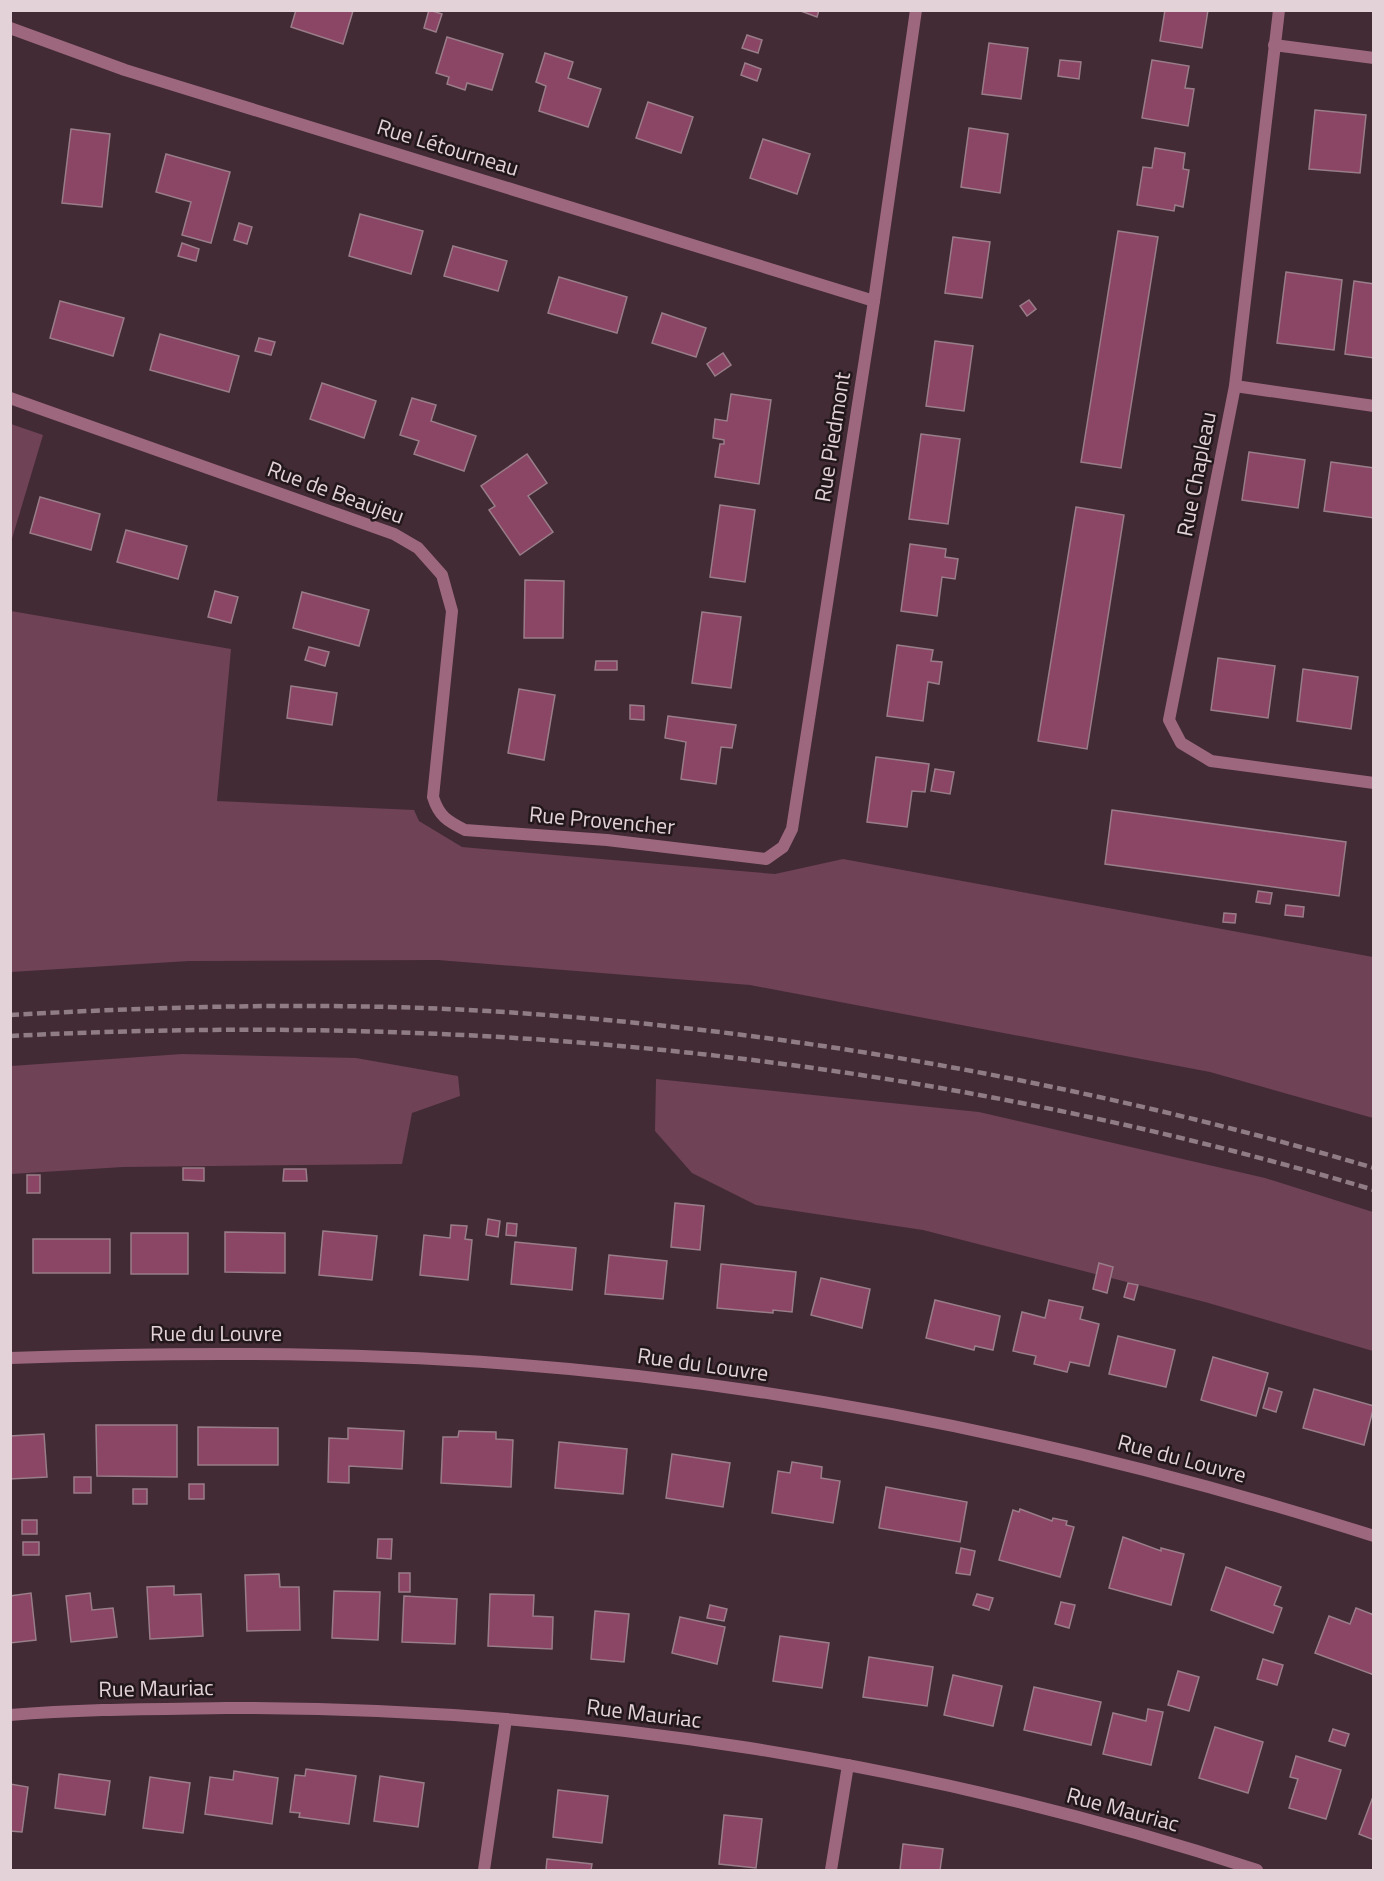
<svg xmlns="http://www.w3.org/2000/svg" width="1384" height="1881" viewBox="0 0 1384 1881" font-family="'Titillium Web',sans-serif">
	<rect width="100%" height="100%" fill="#422b35"/>
	<g fill="#6f4256">
		<polygon points="11,424 43,435 11,542 10,424"/>
		<polygon points="11,611 231,649 217,801 414,810 419,821 462,847 775,874 843,859 1373,957 1373,1118 1210,1072 750,985 438,960 189,961 11,972"/>
		<polygon points="182,1054 356,1058 458,1076 460,1096 412,1113 402,1164 123,1167 11,1174 11,1066"/>
		<polygon points="656,1079 979,1112 1265,1178 1373,1212 1373,1351 1205,1302 923,1230 756,1205 692,1173 655,1131"/>
	</g>
	<g fill="#8b4565" stroke="#997d88" stroke-width="1.5">
		<polygon points="296,10 353,11 343,44 291,27"/>
		<polygon points="429,10 442,14 436,32 424,28"/>
		<polygon points="798,10 819,10 817,17"/>
		<polygon points="1165,10 1208,10 1202,48 1160,41"/>
		<polygon points="747,35 762,40 758,53 742,48"/>
		<polygon points="447,37 503,54 492,90 467,83 465,90 447,84 449,77 436,73"/>
		<polygon points="989,43 1028,48 1021,99 982,94"/>
		<polygon points="545,53 573,62 568,78 601,89 588,127 539,111 546,86 536,82"/>
		<polygon points="1060,60 1081,62 1079,79 1058,76"/>
		<polygon points="1152,60 1189,66 1185,88 1194,89 1188,126 1142,118"/>
		<polygon points="745,63 761,69 757,81 741,75"/>
		<polygon points="648,102 693,117 681,153 636,138"/>
		<polygon points="1315,110 1366,115 1360,173 1309,169"/>
		<polygon points="969,128 1008,134 1000,193 961,187"/>
		<polygon points="71,129 110,134 102,207 62,203"/>
		<polygon points="763,139 810,154 797,194 750,178"/>
		<polygon points="1155,148 1185,153 1183,169 1189,170 1183,207 1175,205 1174,211 1137,205 1143,167 1152,168"/>
		<polygon points="166,154 230,172 211,243 182,235 191,202 156,192"/>
		<polygon points="360,214 423,231 411,274 349,256"/>
		<polygon points="239,223 252,227 247,244 234,240"/>
		<polygon points="1118,231 1158,237 1121,468 1081,462"/>
		<polygon points="953,237 990,242 982,298 945,293"/>
		<polygon points="182,243 199,249 196,261 178,256"/>
		<polygon points="453,246 507,261 498,291 444,276"/>
		<polygon points="1286,272 1342,280 1334,350 1277,343"/>
		<polygon points="559,277 627,297 617,333 548,313"/>
		<polygon points="1354,281 1374,284 1374,358 1345,354"/>
		<polygon points="1029,300 1036,309 1027,316 1020,306"/>
		<polygon points="60,301 124,318 113,356 50,338"/>
		<polygon points="662,313 706,328 696,357 652,343"/>
		<polygon points="160,334 239,356 229,392 150,370"/>
		<polygon points="259,338 275,342 271,355 255,351"/>
		<polygon points="935,341 973,346 964,411 926,406"/>
		<polygon points="723,353 731,365 715,376 707,364"/>
		<polygon points="322,383 376,401 364,438 310,419"/>
		<polygon points="731,394 771,400 759,484 715,477 720,444 724,444 724,440 713,438 715,419 727,421"/>
		<polygon points="412,398 436,405 431,421 476,436 464,471 414,454 419,441 400,435"/>
		<polygon points="921,434 960,439 948,524 909,519"/>
		<polygon points="1249,452 1305,460 1298,508 1242,500"/>
		<polygon points="527,454 547,483 528,496 553,532 520,555 489,510 495,506 481,486"/>
		<polygon points="1331,462 1374,468 1374,518 1324,511"/>
		<polygon points="40,497 100,514 91,550 30,533"/>
		<polygon points="720,505 755,510 745,582 710,577"/>
		<polygon points="1076,507 1124,515 1087,749 1038,741"/>
		<polygon points="126,530 187,546 178,579 117,562"/>
		<polygon points="910,544 946,549 945,557 958,559 955,579 942,577 937,616 901,611"/>
		<polygon points="525,580 564,581 563,638 524,638"/>
		<polygon points="215,591 238,597 231,623 208,617"/>
		<polygon points="302,592 369,610 359,646 293,628"/>
		<polygon points="702,612 741,617 731,688 692,683"/>
		<polygon points="897,645 933,650 931,661 942,662 939,684 928,682 923,721 887,716"/>
		<polygon points="309,647 329,652 325,666 305,660"/>
		<polygon points="1218,658 1275,666 1268,718 1211,710"/>
		<polygon points="596,661 617,661 617,670 595,670"/>
		<polygon points="1303,669 1358,677 1351,729 1297,721"/>
		<polygon points="291,686 337,693 332,725 287,718"/>
		<polygon points="519,689 555,695 544,760 508,753"/>
		<polygon points="630,705 644,706 644,720 630,719"/>
		<polygon points="668,716 736,725 732,748 721,747 716,784 681,779 686,742 665,738"/>
		<polygon points="876,757 929,764 925,792 912,791 907,827 867,822"/>
		<polygon points="935,769 954,772 950,794 931,791"/>
		<polygon points="1112,810 1346,842 1339,896 1105,864"/>
		<polygon points="1258,891 1272,893 1270,904 1256,902"/>
		<polygon points="1286,905 1304,907 1303,917 1285,915"/>
		<polygon points="1224,913 1236,914 1235,923 1223,922"/>
		<polygon points="183,1168 204,1168 204,1181 183,1180"/>
		<polygon points="284,1169 306,1169 307,1181 283,1181"/>
		<rect x="27" y="1175" width="13" height="18"/>
		<polygon points="675,1203 704,1206 700,1250 671,1247"/>
		<polygon points="488,1219 500,1221 498,1237 486,1235"/>
		<polygon points="507,1223 517,1224 516,1236 506,1235"/>
		<polygon points="451,1225 467,1226 465,1239 472,1240 468,1280 420,1275 424,1235 450,1238"/>
		<polygon points="323,1231 377,1236 372,1280 319,1275"/>
		<polygon points="225,1232 285,1233 285,1273 225,1272"/>
		<rect x="131" y="1233" width="57" height="41"/>
		<rect x="33" y="1239" width="77" height="34"/>
		<polygon points="515,1242 576,1248 572,1290 511,1284"/>
		<polygon points="609,1255 667,1261 663,1299 605,1294"/>
		<polygon points="1099,1263 1113,1267 1107,1293 1093,1289"/>
		<polygon points="721,1264 796,1272 792,1312 773,1310 773,1313 717,1308"/>
		<polygon points="821,1278 870,1289 862,1328 811,1315"/>
		<polygon points="1128,1283 1138,1285 1134,1300 1124,1297"/>
		<polygon points="935,1300 1000,1316 993,1350 975,1346 974,1350 926,1338"/>
		<polygon points="1049,1300 1083,1307 1080,1319 1099,1324 1089,1366 1070,1362 1067,1372 1034,1364 1036,1356 1013,1351 1022,1312 1045,1318"/>
		<polygon points="1118,1336 1175,1350 1166,1387 1109,1374"/>
		<polygon points="1213,1357 1268,1373 1256,1416 1201,1400"/>
		<polygon points="1269,1388 1282,1392 1276,1412 1263,1408"/>
		<polygon points="1314,1389 1374,1406 1364,1445 1303,1428"/>
		<polygon points="96,1425 177,1425 177,1477 97,1476"/>
		<polygon points="198,1427 278,1428 278,1465 198,1465"/>
		<polygon points="348,1428 404,1431 402,1469 349,1466 349,1483 328,1482 329,1438 348,1439"/>
		<polygon points="459,1431 496,1432 496,1439 513,1440 511,1487 441,1483 443,1437 458,1437"/>
		<polygon points="44,1434 47,1477 10,1479 10,1436"/>
		<polygon points="559,1442 627,1449 623,1494 555,1488"/>
		<polygon points="672,1454 730,1463 723,1507 666,1498"/>
		<polygon points="792,1462 822,1467 821,1478 840,1481 833,1523 772,1513 778,1471 790,1473"/>
		<rect x="74" y="1477" width="17" height="16"/>
		<rect x="189" y="1484" width="15" height="15"/>
		<polygon points="886,1487 967,1502 960,1542 879,1528"/>
		<rect x="133" y="1489" width="14" height="15"/>
		<polygon points="1020,1509 1052,1521 1053,1518 1067,1521 1066,1525 1074,1527 1060,1577 999,1560 1013,1510 1019,1512"/>
		<rect x="22" y="1520" width="15" height="14"/>
		<polygon points="1123,1537 1161,1551 1161,1548 1184,1554 1171,1605 1109,1588"/>
		<polygon points="378,1539 392,1539 391,1559 377,1558"/>
		<rect x="23" y="1542" width="16" height="13"/>
		<polygon points="961,1548 975,1551 970,1575 956,1573"/>
		<polygon points="1226,1567 1281,1587 1274,1605 1282,1608 1273,1633 1211,1610"/>
		<rect x="399" y="1573" width="11" height="19"/>
		<polygon points="279,1574 280,1587 299,1587 300,1630 247,1631 245,1575"/>
		<polygon points="174,1586 174,1595 201,1594 203,1636 150,1639 147,1587"/>
		<polygon points="334,1591 380,1592 378,1640 332,1638"/>
		<polygon points="31,1593 36,1640 10,1643 10,1596"/>
		<polygon points="90,1593 92,1610 113,1608 117,1637 71,1642 66,1596"/>
		<polygon points="490,1594 534,1595 533,1616 553,1617 552,1649 488,1646"/>
		<polygon points="977,1594 993,1598 989,1610 973,1605"/>
		<polygon points="404,1596 457,1599 455,1644 402,1642"/>
		<polygon points="1061,1602 1075,1605 1069,1628 1055,1624"/>
		<polygon points="710,1605 727,1609 724,1621 707,1618"/>
		<polygon points="1356,1608 1374,1615 1374,1675 1315,1653 1329,1616 1350,1624"/>
		<polygon points="595,1611 629,1614 624,1662 591,1659"/>
		<polygon points="680,1617 725,1627 717,1664 672,1653"/>
		<polygon points="780,1636 829,1643 822,1688 773,1681"/>
		<polygon points="869,1657 933,1667 927,1706 863,1697"/>
		<polygon points="1263,1659 1283,1665 1277,1685 1257,1679"/>
		<polygon points="1178,1671 1199,1677 1189,1711 1168,1705"/>
		<polygon points="953,1675 1002,1686 993,1726 944,1715"/>
		<polygon points="1034,1687 1101,1702 1091,1745 1024,1730"/>
		<polygon points="1148,1709 1163,1712 1151,1765 1103,1754 1113,1713 1146,1721"/>
		<polygon points="1215,1727 1263,1742 1248,1793 1199,1778"/>
		<polygon points="1333,1729 1349,1734 1345,1746 1329,1741"/>
		<polygon points="1296,1756 1341,1770 1326,1819 1289,1808 1298,1779 1290,1777"/>
		<polygon points="306,1769 356,1776 349,1824 299,1817 300,1813 290,1812 295,1775 305,1776"/>
		<polygon points="234,1771 278,1778 272,1824 205,1814 210,1777 233,1780"/>
		<polygon points="59,1774 110,1781 105,1815 55,1808"/>
		<polygon points="380,1776 424,1783 418,1827 374,1821"/>
		<polygon points="150,1777 190,1783 183,1833 143,1828"/>
		<polygon points="10,1784 28,1787 22,1832 10,1831"/>
		<polygon points="558,1790 608,1796 602,1843 553,1837"/>
		<polygon points="1374,1794 1374,1840 1359,1834"/>
		<polygon points="724,1815 762,1819 756,1868 719,1864"/>
		<polygon points="903,1844 943,1849 940,1870 900,1870"/>
		<polygon points="547,1859 592,1864 591,1870 546,1870"/>
	</g>
	<g fill="none" stroke-linecap="round" stroke-linejoin="round">
		<g stroke="#9d687e" stroke-width="12">
			<polyline points="1279,10 1235,386 1169,720 1181,743 1211,761 1374,783"/>
			<polyline points="10,28 125,70 874,301"/>
			<polyline points="1274,45 1374,58"/>
			<polyline points="1235,386 1374,406"/>
			<path d="M10 398 394 534 418 548 442 575 452 611 433 797C439 816 447 821 465 830L607 840 766 859 783 847 792 829 874 301 916 10"/>
			<path d="M10 1358C177 1352 344 1351 510 1364 804 1386 1094 1447 1374 1536"/>
			<path d="M10 1715C82 1709 154 1709 226 1708 575 1707 925 1761 1257 1870"/>
			<polyline points="484,1870 506,1719"/>
			<polyline points="831,1870 848,1765"/>
		</g>
		<g stroke="#8f7c84" stroke-width="4.5" stroke-dasharray="9 4.5" stroke-linecap="butt">
			<path d="M10 1015C169 1006 329 1002 488 1011 787 1029 1087 1083 1374 1168"/>
			<path d="M10 1036C479 1012 923 1056 1374 1190"/>
		</g>
	</g>
	<g text-anchor="middle" dominant-baseline="central" stroke-width="5" stroke-linejoin="round" paint-order="stroke">
		<g font-size="22" fill="#e3d3d9" stroke="#22171b">
			<text transform="translate(448 147) rotate(17)">Rue Létourneau</text>
			<text transform="translate(832 437) rotate(-81)">Rue Piedmont</text>
			<text transform="translate(1196 474) rotate(-79)">Rue Chapleau</text>
			<text transform="translate(336 492) rotate(20)">Rue de Beaujeu</text>
			<text transform="translate(602 820) rotate(5)">Rue Provencher</text>
			<text x="216" y="1333">Rue du Louvre</text>
			<text transform="translate(703 1364) rotate(8)">Rue du Louvre</text>
			<text transform="translate(1182 1458) rotate(15)">Rue du Louvre</text>
			<text transform="translate(156 1688) rotate(-1)">Rue Mauriac</text>
			<text transform="translate(644 1713) rotate(7)">Rue Mauriac</text>
			<text transform="translate(1123 1809) rotate(15)">Rue Mauriac</text>
		</g>
	</g>
	<rect width="1384" height="1881" fill="none" stroke="#e3d3d9" stroke-width="24"/>
</svg>
